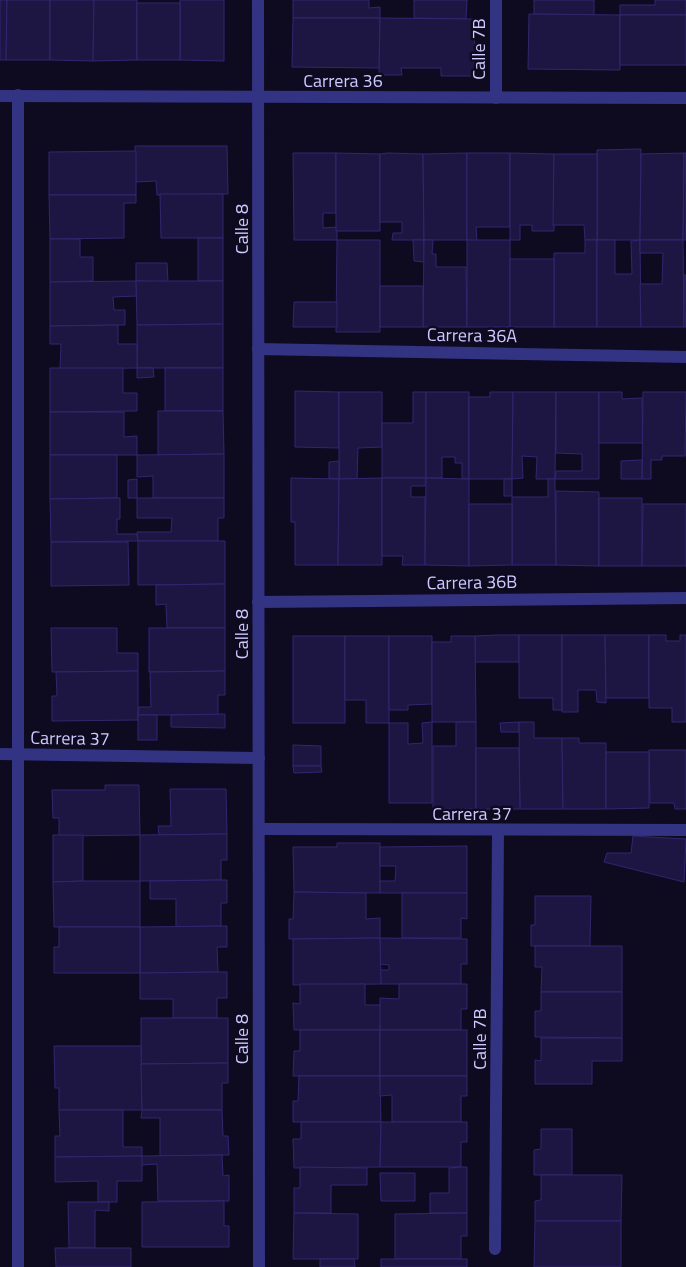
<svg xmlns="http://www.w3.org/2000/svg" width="686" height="1267" viewBox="0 0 686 1267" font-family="'Titillium Web',sans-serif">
	<rect width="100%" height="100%" fill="#0e0b20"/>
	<g fill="#1d1642" stroke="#322670">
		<polygon points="0,0 7,0 6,60 0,60"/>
		<polygon points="7,0 50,0 50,60 6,60"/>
		<polygon points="50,0 94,0 93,61 50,60"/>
		<polygon points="94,0 137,0 137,60 93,61"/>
		<polygon points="180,0 224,0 224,61 180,60"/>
		<polygon points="293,0 369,0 369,8 380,7 380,18 293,18"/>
		<polygon points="414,0 467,0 466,19 414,18"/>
		<polygon points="534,0 594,0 594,15 534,14"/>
		<polygon points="655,0 686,0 686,15 620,15 620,5 655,5"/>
		<rect x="137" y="3" width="43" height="57"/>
		<polygon points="529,14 620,15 620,70 528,69"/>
		<rect x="620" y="15" width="66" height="50"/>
		<polygon points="293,18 380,18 379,68 292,67"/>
		<polygon points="380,18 474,19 474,38 476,51 474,57 474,76 441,76 441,68 401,68 402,75 379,75"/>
		<polygon points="135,146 227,146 228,194 157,195 156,181 136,182"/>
		<polygon points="641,149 640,240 597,240 597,150"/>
		<polygon points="136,151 136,195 49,195 49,152"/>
		<polygon points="293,153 336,153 336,213 323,213 323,228 337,227 337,240 294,240"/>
		<polygon points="336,153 380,154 380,231 336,231"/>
		<polygon points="388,153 423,154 424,240 392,240 393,233 402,233 402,222 380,222 380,154"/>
		<polygon points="467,153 467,240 424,240 423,154"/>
		<polygon points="467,153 510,153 510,227 476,227 477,241 467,240"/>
		<polygon points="510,153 554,154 554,231 532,231 532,225 520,225 520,240 510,240"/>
		<polygon points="684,153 683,240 640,240 641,154"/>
		<polygon points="684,153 686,153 686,240 683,240"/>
		<polygon points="554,154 597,154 597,240 585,240 584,225 553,225"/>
		<polygon points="160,194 223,194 223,238 161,238"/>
		<polygon points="49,195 136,195 136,203 124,203 124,238 50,239"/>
		<rect x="198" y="238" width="25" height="43"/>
		<polygon points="50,239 80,239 80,257 93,257 93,281 50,282"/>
		<polygon points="337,240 380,240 380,332 336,332"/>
		<polygon points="413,240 424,240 424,262 414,261"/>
		<polygon points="424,240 433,240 432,254 436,254 436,267 466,267 467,327 423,327"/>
		<rect x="467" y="240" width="43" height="87"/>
		<polygon points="585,240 597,240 597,327 554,327 554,253 585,253"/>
		<polygon points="597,240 615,240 615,274 632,274 631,241 640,240 641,327 597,327"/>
		<polygon points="640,240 683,240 684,327 641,327 640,284 662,284 663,253 640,253"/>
		<rect x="510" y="259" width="44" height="68"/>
		<polygon points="136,263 167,263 168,282 136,281"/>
		<rect x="684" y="275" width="2" height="52"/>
		<polygon points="136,281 137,296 113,297 114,310 125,310 125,325 50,326 50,282"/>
		<polygon points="136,281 223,281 223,324 137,325"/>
		<rect x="380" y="286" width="43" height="41"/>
		<polygon points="294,302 337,302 337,327 293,327"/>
		<polygon points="223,324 223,368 137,368 137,325"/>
		<polygon points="118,325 118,344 137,344 137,368 60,369 61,344 50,344 50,326"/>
		<polygon points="50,368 123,368 123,393 137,393 137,411 50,412"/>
		<polygon points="137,368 153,368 154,377 137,378"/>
		<rect x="165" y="368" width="58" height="43"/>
		<polygon points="295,391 339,392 339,448 295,447"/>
		<polygon points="339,392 382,392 382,447 358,448 357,479 339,479"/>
		<polygon points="413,392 426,392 426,478 382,478 382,423 413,423"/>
		<polygon points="426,392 469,392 469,479 462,478 462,463 455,463 455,457 442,457 442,478 426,478"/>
		<polygon points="490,392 513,392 512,479 469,479 469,397 490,397"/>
		<polygon points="513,392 556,392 555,479 536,479 537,457 522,456 523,478 512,479"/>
		<polygon points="556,392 599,392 599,479 555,479 556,471 582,471 582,454 556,453"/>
		<polygon points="599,392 622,392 622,399 642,398 643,443 599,443"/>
		<polygon points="643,392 686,392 685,456 662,456 662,460 651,460 651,479 642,479"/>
		<polygon points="158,411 223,411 224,454 158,455"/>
		<polygon points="50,412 124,412 124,437 137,436 137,455 50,455"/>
		<polygon points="224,454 224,498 153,498 153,476 137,477 137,455"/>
		<polygon points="50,455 117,455 117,498 50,499"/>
		<polygon points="642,460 642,479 621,479 621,461"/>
		<polygon points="339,461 339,479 329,478 329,462"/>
		<polygon points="291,478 339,479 338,565 295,565 295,522 291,522"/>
		<polygon points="382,478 382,565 338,565 339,479"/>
		<polygon points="382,478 426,478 425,486 411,486 411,497 425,497 425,565 402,565 403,556 382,556"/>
		<polygon points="426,478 469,479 469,566 425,565"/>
		<polygon points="137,479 137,498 128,498 128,480"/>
		<rect x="504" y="479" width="8" height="17"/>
		<polygon points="548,479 555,479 556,565 512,565 512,497 548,497"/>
		<polygon points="556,491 599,492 599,566 556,565"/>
		<polygon points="117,498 120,498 120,519 117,519 117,534 137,534 138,541 51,542 50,499"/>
		<polygon points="137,498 224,498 224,518 218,518 218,541 138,541 137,532 171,532 172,518 137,518"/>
		<rect x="599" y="498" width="43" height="68"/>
		<polygon points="469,504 512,504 512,565 469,566"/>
		<polygon points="643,504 686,504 686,566 642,566"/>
		<polygon points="138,541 225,541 225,584 138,585"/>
		<polygon points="51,542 128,542 129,585 51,586"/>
		<polygon points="225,584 225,628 167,628 166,604 156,605 156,585"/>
		<polygon points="51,628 117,628 117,653 138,653 138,671 52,672"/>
		<polygon points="149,628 225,628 225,671 149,672"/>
		<polygon points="497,635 519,635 519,662 475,662 475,636"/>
		<polygon points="519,635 562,635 562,710 553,710 553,698 519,698"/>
		<polygon points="562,635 605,635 606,703 597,702 596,690 578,690 578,712 562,712"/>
		<polygon points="605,635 649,635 649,698 606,698"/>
		<polygon points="649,635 666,635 666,641 680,641 680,635 686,635 686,722 672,722 672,708 649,708"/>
		<rect x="293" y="636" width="52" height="87"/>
		<polygon points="345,636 389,636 389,723 366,723 366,700 345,700"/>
		<polygon points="389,636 432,636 432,704 408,705 408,710 389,710"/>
		<polygon points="451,636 475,636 476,722 432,722 432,642 451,642"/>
		<polygon points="138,671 138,720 52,721 52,696 57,696 56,672"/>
		<polygon points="225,671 225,695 218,695 218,715 138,715 139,707 151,707 150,672"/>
		<polygon points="225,714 225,728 171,727 171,715"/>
		<rect x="138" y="715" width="19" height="25"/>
		<polygon points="432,722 432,803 389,803 389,723 408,723 408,744 423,743 422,723"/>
		<polygon points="456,722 476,722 476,809 433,809 433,746 456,746"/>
		<polygon points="519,722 519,732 501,732 500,723"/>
		<polygon points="519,722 534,722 534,738 562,738 563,809 520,809"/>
		<polygon points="562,738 579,738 579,743 606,743 606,809 563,809"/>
		<polygon points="293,745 321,746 321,766 293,766"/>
		<polygon points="476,748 519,748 520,809 476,809"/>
		<polygon points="649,750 686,750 686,809 675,809 674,803 650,803"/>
		<polygon points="606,752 649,752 649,808 606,809"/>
		<polygon points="293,766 321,766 322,772 294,773"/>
		<polygon points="105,785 139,785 140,835 59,836 59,818 53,818 52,790 105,790"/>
		<polygon points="170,789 226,789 227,834 159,835 158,826 171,826"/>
		<polygon points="227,834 227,860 221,860 221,880 140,881 140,835"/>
		<polygon points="53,835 83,835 83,881 53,882"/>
		<polygon points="633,836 686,839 684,882 604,862 607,853 631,853"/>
		<polygon points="337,843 380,843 380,893 294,892 293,847 337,847"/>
		<polygon points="467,846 467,893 380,893 380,881 395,881 396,866 380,866 380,847"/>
		<polygon points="221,880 227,880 227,903 221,903 221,926 176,927 176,899 150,899 150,881"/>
		<polygon points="83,881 140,881 140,927 54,927 53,882"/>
		<polygon points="294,892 366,893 366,919 380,918 380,938 289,939 289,919 293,919"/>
		<polygon points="402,893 467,893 467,919 461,918 461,938 402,938"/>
		<polygon points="535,896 591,896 590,946 531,946 531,925 535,925"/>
		<polygon points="227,926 227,947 217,947 218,972 140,973 140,927"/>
		<polygon points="59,927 140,927 140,973 54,973 54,947 59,947"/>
		<polygon points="380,938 467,939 467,964 461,964 461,984 381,984 380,970 389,970 389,965 380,964"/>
		<polygon points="380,938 381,984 293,985 293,939"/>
		<polygon points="535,946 622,946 622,992 541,992 542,967 535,967"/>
		<polygon points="218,972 227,972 227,998 217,998 217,1018 173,1018 173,999 140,999 140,973"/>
		<polygon points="300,984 365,984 365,1005 381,1005 380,1030 294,1030 293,1003 300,1004"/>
		<polygon points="399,984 467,984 467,1009 461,1009 461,1030 380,1030 380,998 399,999"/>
		<polygon points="541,992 622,992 622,1038 535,1037 535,1011 541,1011"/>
		<polygon points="141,1018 228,1018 228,1063 141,1064"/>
		<polygon points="300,1030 380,1030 380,1076 293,1076 294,1051 300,1051"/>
		<rect x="380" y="1030" width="87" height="46"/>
		<polygon points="541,1038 622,1038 622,1061 592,1061 592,1084 535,1084 535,1060 541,1061"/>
		<polygon points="54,1046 141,1046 142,1110 59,1110 59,1088 55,1088"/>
		<polygon points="228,1063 228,1083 222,1083 222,1110 142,1110 141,1064"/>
		<polygon points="299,1076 380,1076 381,1122 293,1122 293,1101 298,1101"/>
		<polygon points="380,1076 467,1076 467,1096 461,1096 461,1122 392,1122 392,1095 380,1096"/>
		<polygon points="59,1110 123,1110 123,1147 142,1147 142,1156 55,1157 55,1136 60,1136"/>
		<polygon points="142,1110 222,1110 223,1136 228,1136 229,1155 160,1156 160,1118 141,1118"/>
		<polygon points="301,1122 381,1122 380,1167 294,1168 293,1139 301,1139"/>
		<polygon points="381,1122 467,1122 467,1142 461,1142 461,1167 380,1167"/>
		<polygon points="541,1129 572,1129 572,1175 534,1175 534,1150 541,1149"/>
		<polygon points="222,1155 223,1176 229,1175 229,1201 158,1201 157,1164 141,1165 142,1156"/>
		<polygon points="142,1156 142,1181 117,1181 117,1202 98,1202 98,1181 55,1182 55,1157"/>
		<polygon points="300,1167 367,1168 367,1185 331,1185 331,1213 294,1213 294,1188 300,1188"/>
		<polygon points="461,1167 467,1167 467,1213 430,1213 430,1193 449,1193 449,1168"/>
		<polygon points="380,1173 415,1173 415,1201 381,1201"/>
		<polygon points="541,1175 622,1175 621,1221 535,1221 535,1201 541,1200"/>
		<polygon points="224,1201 224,1226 229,1226 229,1247 142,1247 142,1202"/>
		<polygon points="68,1202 109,1202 109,1211 95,1210 95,1248 69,1248"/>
		<polygon points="294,1213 358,1214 358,1259 293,1259"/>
		<polygon points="467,1213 467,1236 461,1236 461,1259 395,1259 395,1214"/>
		<polygon points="535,1221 621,1221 621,1267 534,1267"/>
		<polygon points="55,1248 131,1248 131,1267 56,1267"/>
		<polygon points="320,1259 354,1259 355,1267 320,1267"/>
		<rect x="381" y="1259" width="86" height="8"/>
	</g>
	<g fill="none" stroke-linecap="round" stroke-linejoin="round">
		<g stroke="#333383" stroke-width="12">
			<polyline points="258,0 259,1267"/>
			<polyline points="0,96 686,98"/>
			<polyline points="496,98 496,0"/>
			<polyline points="258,349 686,357"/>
			<polyline points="258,602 686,598"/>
			<polyline points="0,754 259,758"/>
			<polyline points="259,829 686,830"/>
			<polyline points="495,1249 498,830"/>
			<polyline points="18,1267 18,95"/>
		</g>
	</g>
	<g text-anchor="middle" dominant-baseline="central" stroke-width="5" stroke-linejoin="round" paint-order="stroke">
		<g font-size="18" fill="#cecaff" stroke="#0e0b20">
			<text transform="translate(478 49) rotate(-90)">Calle 7B</text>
			<text x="343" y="80">Carrera 36</text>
			<text transform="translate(241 229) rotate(-90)">Calle 8</text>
			<text transform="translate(472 335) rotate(1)">Carrera 36A</text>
			<text transform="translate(472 582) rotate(-1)">Carrera 36B</text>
			<text transform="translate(241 634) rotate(-90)">Calle 8</text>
			<text transform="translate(70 738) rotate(1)">Carrera 37</text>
			<text x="472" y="813">Carrera 37</text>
			<text transform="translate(241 1039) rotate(-90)">Calle 8</text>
			<text transform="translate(479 1039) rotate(-90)">Calle 7B</text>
		</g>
	</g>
</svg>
